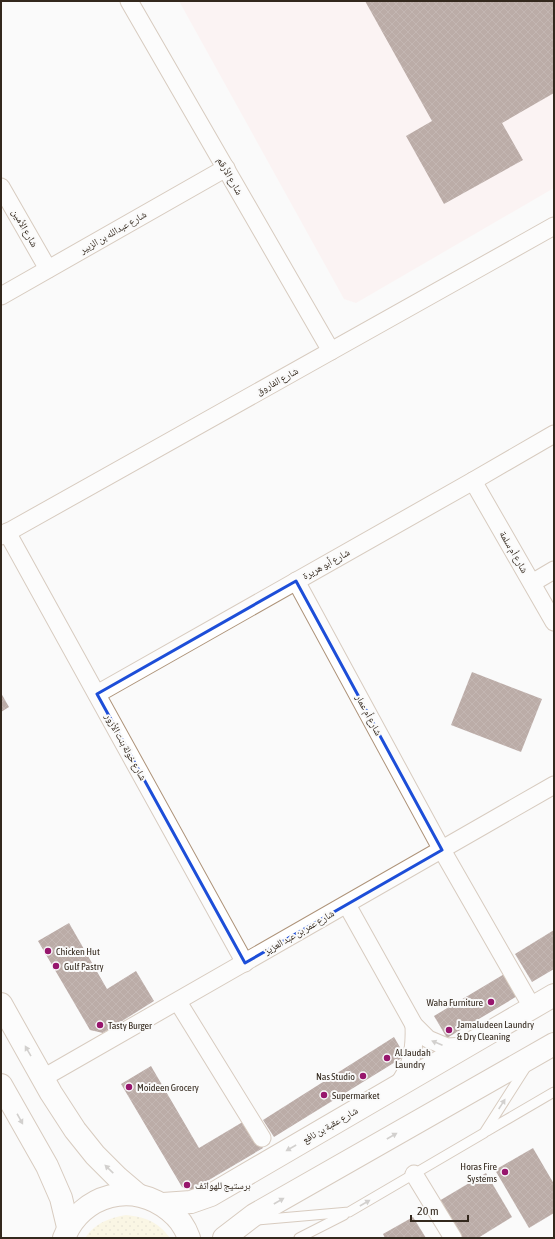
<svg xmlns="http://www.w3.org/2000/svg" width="555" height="1239" viewBox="0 0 555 1239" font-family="'Asap Condensed','Noto Naskh Arabic',sans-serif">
	<defs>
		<pattern id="sand-dots" width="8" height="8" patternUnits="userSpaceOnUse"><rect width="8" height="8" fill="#fbf1cb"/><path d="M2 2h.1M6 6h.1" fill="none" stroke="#d8cfae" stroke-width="1.8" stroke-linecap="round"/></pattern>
		<pattern id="building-cross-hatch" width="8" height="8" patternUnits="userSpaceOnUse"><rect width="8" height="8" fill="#704e44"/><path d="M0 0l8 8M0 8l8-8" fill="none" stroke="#80645c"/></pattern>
	</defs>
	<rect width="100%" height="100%" fill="#fafafa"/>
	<polygon fill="#fdeceb" points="179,1 554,1 554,188 356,303 344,299"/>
	<path fill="url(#sand-dots)" d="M126 1215C146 1217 158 1222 170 1238H85C95 1223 109 1218 126 1215Z"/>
	<g fill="url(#building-cross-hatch)">
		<polygon points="365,1 554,1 554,93 502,123 523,160 444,204 406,136 432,121"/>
		<polygon points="472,672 542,699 521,752 451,725"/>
		<polygon points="1,693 9,707 1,712"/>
		<polygon points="69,923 107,989 136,971 154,1001 103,1033 90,1030 38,941"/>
		<polygon points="554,930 554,969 532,982 515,954"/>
		<polygon points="506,973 519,995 447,1038 434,1016"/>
		<polygon points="394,1037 405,1056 274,1137 263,1120"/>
		<polygon points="151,1066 199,1148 246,1120 263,1148 192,1190 182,1187 121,1084"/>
		<polygon points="533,1148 554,1184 554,1213 529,1228 495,1170"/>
		<polygon points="486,1173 512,1217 478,1238 462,1238 439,1201"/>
		<polygon points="413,1217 426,1238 385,1238 383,1234"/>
	</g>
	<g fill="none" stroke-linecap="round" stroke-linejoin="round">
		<defs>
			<g id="service">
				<polyline points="487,1131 554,1092"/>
				<polyline points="257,1220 349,1212 484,1133 526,1067"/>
				<polyline points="299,1238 344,1215"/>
			</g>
			<g id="minor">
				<polyline points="129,1 331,351"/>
				<polyline points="1,187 48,269"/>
				<polyline points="1,296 226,168"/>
				<polyline points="473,481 554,622"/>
				<polyline points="7,532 245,963"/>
				<polyline points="1,536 554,226"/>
				<polyline points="296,581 442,850 532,1007"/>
				<polyline points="532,583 554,570"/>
				<polyline points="97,694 473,481 554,434"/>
				<polyline points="347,905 414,1025 428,1039 447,1047 466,1046"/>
				<polyline points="178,1002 262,1138"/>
				<polyline points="43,1078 554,785"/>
				<path d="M397 1086C412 1066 415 1050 414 1025"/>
				<polyline points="414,1174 453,1238"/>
			</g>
			<g id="tertiary">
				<polyline points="1,1004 51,1093 75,1130 95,1155 118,1178 138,1195"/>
				<polyline points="1,1085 47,1166 61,1198 68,1227"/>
			</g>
			<g id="secondary">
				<polyline points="163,1204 191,1202 211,1195 554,995"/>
				<path d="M64 1238C81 1194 134 1180 170 1211 179 1218 185 1227 189 1238"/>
				<polyline points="224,1238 254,1215 554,1044"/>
			</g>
		</defs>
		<use href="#service" stroke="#ae9379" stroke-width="11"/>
		<use href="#minor" stroke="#ae9379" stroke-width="19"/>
		<use href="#tertiary" stroke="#ae9379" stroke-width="24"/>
		<use href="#secondary" stroke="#ae9379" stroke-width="24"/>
		<use href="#service" stroke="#fff" stroke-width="9"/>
		<use href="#minor" stroke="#fff" stroke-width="17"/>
		<use href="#tertiary" stroke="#fff" stroke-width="22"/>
		<use href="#secondary" stroke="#fff" stroke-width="22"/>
	</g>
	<defs><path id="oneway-solid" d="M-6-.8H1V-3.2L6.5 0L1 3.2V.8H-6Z"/></defs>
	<g fill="#a39e99">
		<use href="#oneway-solid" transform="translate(437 1043) rotate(-157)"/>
		<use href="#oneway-solid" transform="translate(28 1051) rotate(-120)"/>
		<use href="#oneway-solid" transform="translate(502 1104) rotate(-57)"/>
		<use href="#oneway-solid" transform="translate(20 1119) rotate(61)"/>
		<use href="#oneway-solid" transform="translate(392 1136) rotate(-30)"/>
		<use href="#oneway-solid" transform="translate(291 1148) rotate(150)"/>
		<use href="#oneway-solid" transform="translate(109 1169) rotate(-136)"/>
		<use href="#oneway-solid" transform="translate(279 1201) rotate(-30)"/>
		<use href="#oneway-solid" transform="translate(365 1203) rotate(-30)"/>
	</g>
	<path d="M0 0H555V1239H0ZM296 581 442 850 245 963 97 694Z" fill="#fafafa" fill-opacity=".55" fill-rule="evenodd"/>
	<path fill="none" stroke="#1d4ed8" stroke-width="3" stroke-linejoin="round" d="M296 581 442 850 245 963 97 694Z"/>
	<g fill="#97166d" stroke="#fafafa" stroke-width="1.5">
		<circle cx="48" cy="951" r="4"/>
		<circle cx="56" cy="966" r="4"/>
		<circle cx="491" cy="1002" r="4"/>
		<circle cx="100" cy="1025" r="4"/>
		<circle cx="449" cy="1030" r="4"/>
		<circle cx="387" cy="1058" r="4"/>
		<circle cx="363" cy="1076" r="4"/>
		<circle cx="129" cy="1087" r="4"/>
		<circle cx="324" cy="1095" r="4"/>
		<circle cx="505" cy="1172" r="4"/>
		<circle cx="187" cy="1185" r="4"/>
	</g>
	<g text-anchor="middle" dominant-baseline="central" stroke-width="4" stroke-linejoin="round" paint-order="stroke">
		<g font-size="10" fill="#33281d" stroke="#fafafa">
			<text transform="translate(230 176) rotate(60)">شارع الأرقم</text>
			<text transform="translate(25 228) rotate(60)">شارع الأمين</text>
			<text transform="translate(113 232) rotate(-30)">شارع عبدالله بن الزبير</text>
			<text transform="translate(277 381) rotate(-29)">شارع الفاروق</text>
			<text transform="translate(514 552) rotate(60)">شارع أم سلمة</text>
			<text transform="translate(326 564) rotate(-29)">شارع أبو هريرة</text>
			<text transform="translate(369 715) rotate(62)">شارع أم عمار</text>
			<text transform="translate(126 747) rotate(61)">شارع خولة بنت الأزور</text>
			<text transform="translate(299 932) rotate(-30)">شارع عمر بن عبد العزيز</text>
			<text transform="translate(330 1125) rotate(-30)">شارع عقبة بن نافع</text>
		</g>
		<g font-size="10" fill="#33281d" stroke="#fafafa" text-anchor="start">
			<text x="56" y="951">Chicken Hut</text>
			<text x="64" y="966">Gulf Pastry</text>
			<text x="483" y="1002" text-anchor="end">Waha Furniture</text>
			<text x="457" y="1024">Jamaludeen Laundry<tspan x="457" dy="12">&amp; Dry Cleaning</tspan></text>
			<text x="108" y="1025">Tasty Burger</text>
			<text x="395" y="1052">Al Jaudah<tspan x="395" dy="12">Laundry</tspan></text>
			<text x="355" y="1076" text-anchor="end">Nas Studio</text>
			<text x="137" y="1087">Moideen Grocery</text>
			<text x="332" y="1095">Supermarket</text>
			<text x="497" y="1166" text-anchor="end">Horas Fire<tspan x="497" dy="12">Systems</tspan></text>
			<text x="195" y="1185">برستيج للهواتف</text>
		</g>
	</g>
	<rect width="555" height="1239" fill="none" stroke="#33281d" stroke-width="4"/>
	<path d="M411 1215v6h57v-6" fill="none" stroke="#33281d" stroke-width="2"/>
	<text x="417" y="1215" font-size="12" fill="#33281d" stroke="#fafafa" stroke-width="3" paint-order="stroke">20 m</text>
</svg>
